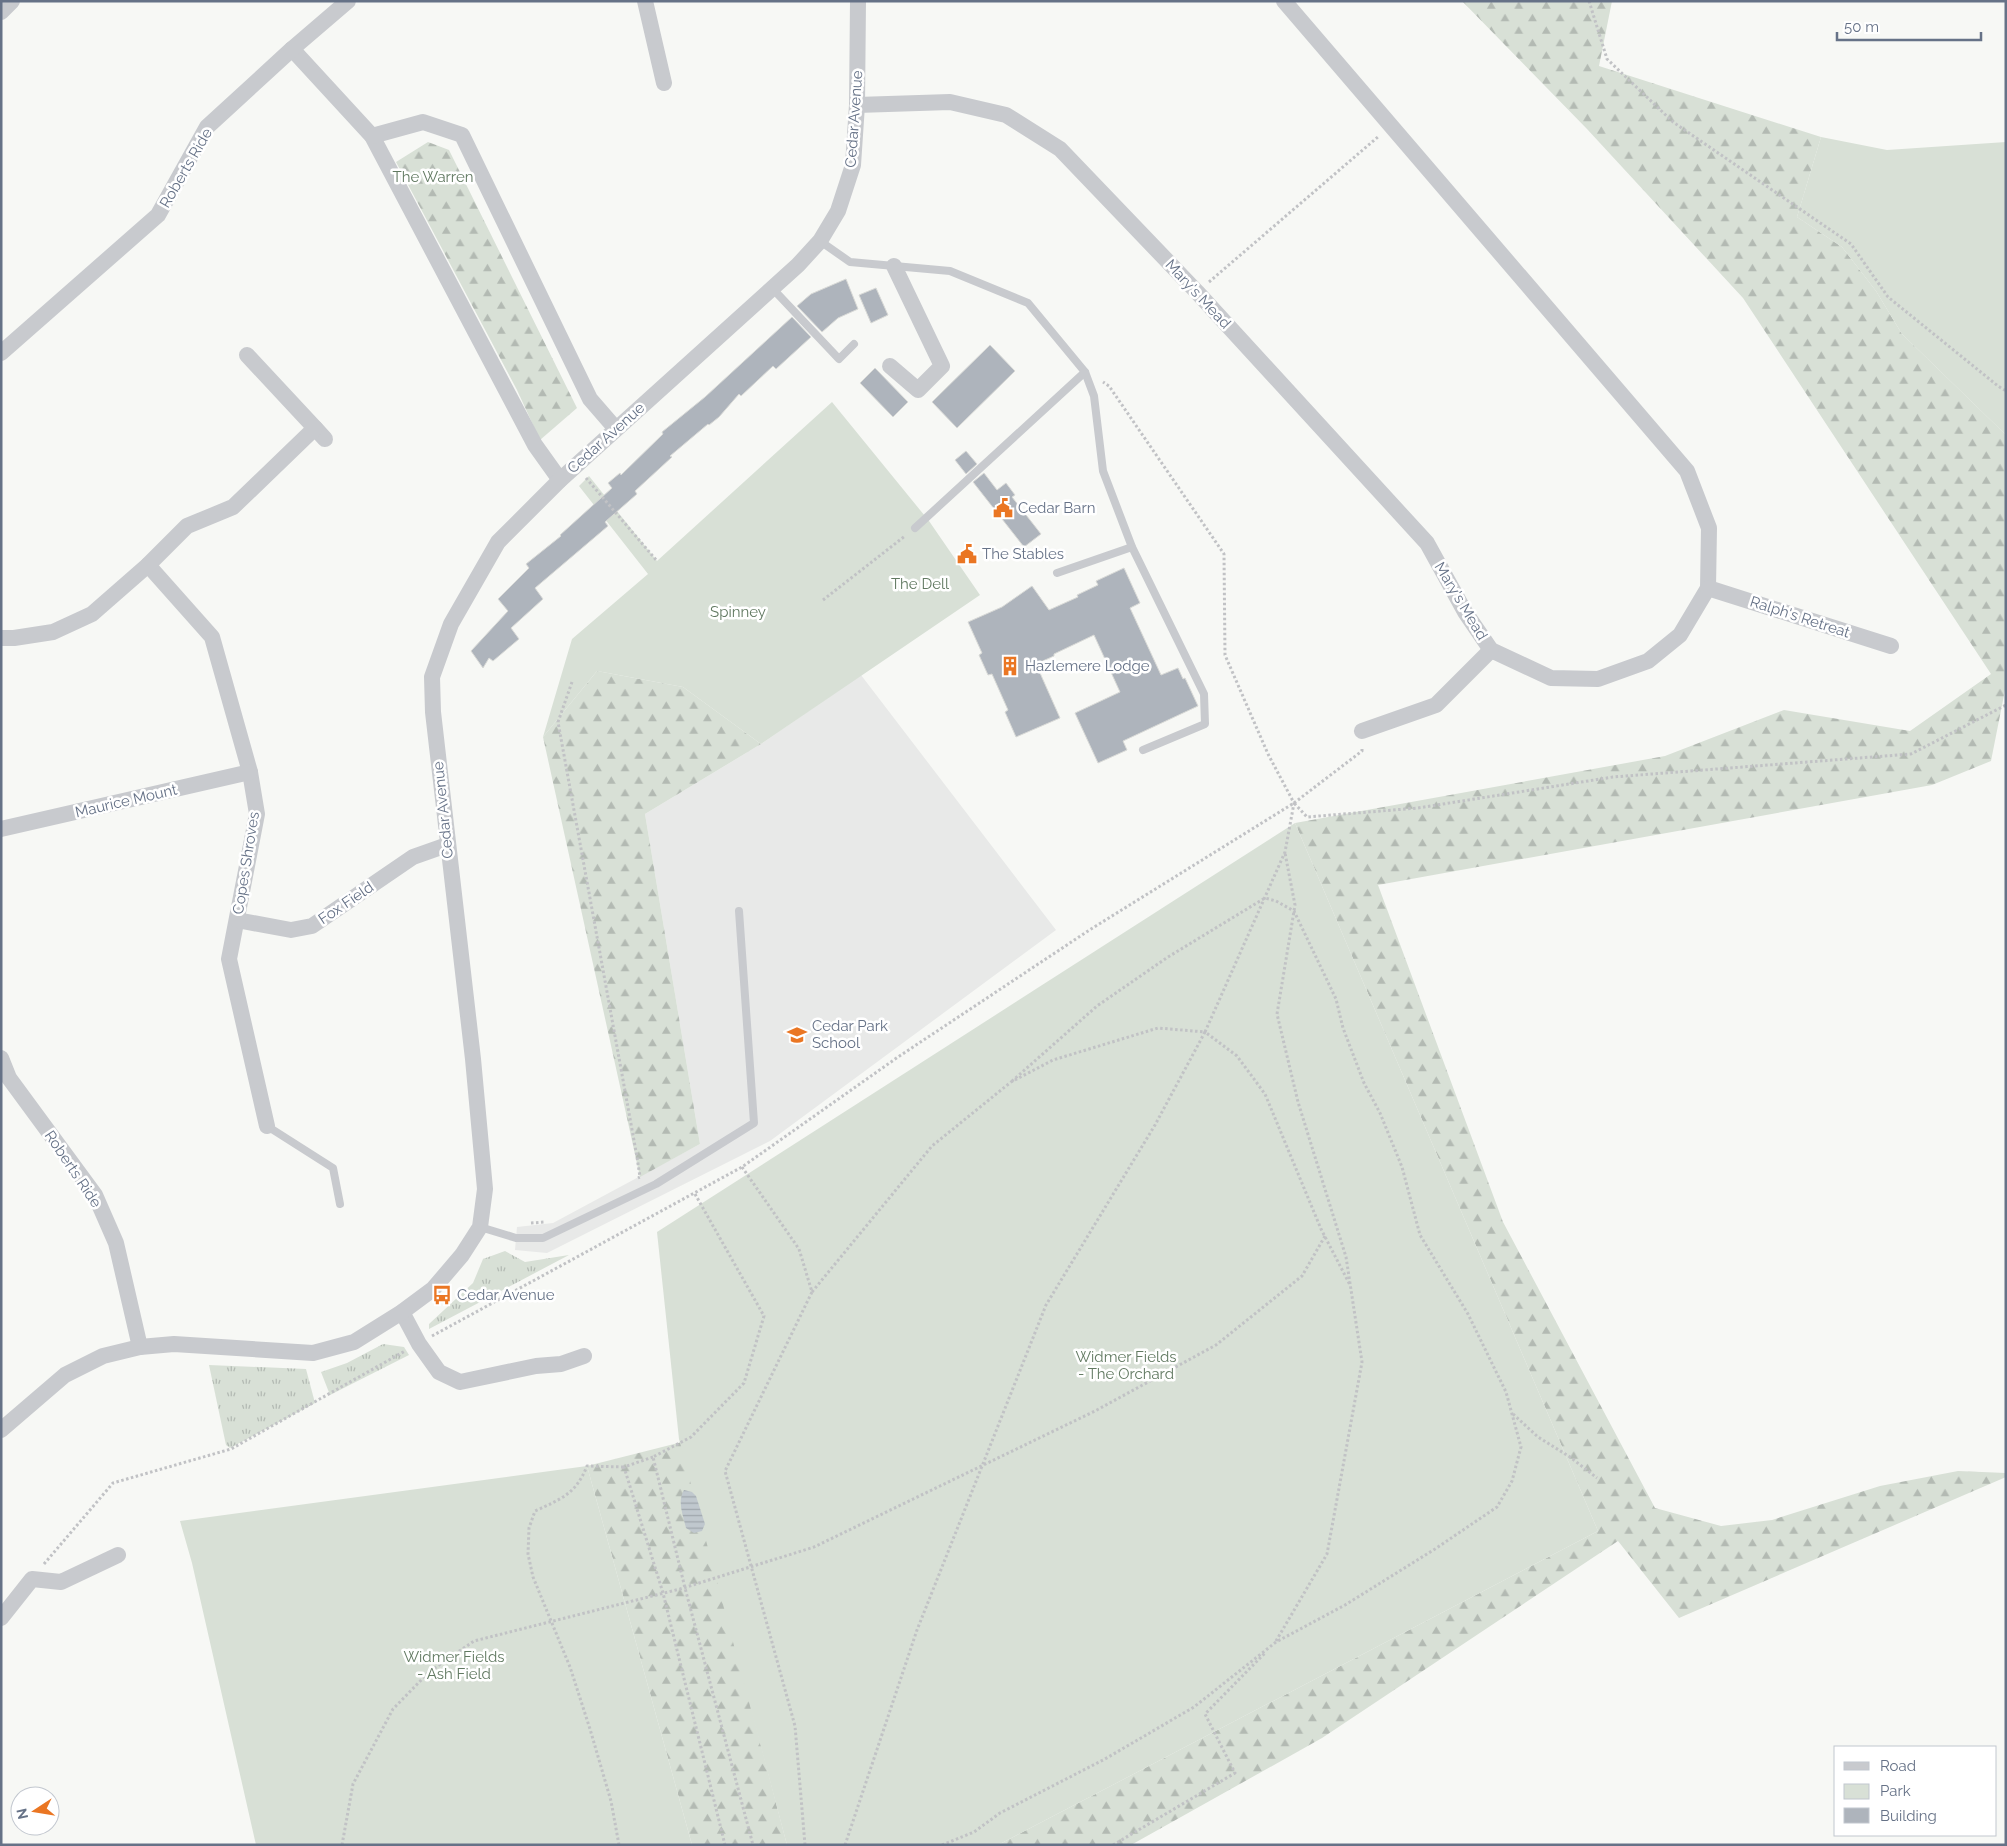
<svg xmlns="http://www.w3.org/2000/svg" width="2007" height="1846" viewBox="0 0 2007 1846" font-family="Raleway,sans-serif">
	<defs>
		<pattern id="grass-tufts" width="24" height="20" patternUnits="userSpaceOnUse" patternTransform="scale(1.25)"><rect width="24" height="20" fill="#d8e0d6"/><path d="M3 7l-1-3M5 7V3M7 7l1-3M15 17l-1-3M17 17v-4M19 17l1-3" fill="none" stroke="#b3bab3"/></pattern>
		<pattern id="forest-firs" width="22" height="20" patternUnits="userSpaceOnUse" patternTransform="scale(1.25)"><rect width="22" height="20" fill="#d8e0d6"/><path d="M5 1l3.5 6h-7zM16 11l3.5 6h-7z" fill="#b3bab3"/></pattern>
		<pattern id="water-rules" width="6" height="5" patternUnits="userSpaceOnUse" patternTransform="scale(1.25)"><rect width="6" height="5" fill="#c0c8ce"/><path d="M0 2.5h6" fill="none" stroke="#a0a7ad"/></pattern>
	</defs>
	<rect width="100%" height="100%" fill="#f7f8f5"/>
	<polygon fill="#e8e9e8" points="861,675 1056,930 770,1141 547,1253 515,1250 517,1227 553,1223 700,1144 645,814 761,744"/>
	<g fill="url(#grass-tufts)">
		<polygon points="505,1251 525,1262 569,1255 429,1329 429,1324 473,1283 483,1259"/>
		<polygon points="383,1344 404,1347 409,1355 330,1395 321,1372 347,1363"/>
		<polygon points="209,1365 306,1369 315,1403 230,1448 226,1445"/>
	</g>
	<g fill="url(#forest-firs)">
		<polygon points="1462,1 1612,1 1599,66 1821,137 1797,217 1842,247 1876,291 1902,334 2006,435 2006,685 1991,761 1932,785 1378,885 1503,1222 1655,1508 1721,1526 1772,1520 1880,1486 1958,1471 2006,1473 2006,1477 1679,1618 1618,1541 1322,1738 1131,1845 998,1845 1598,1531 1295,823 1665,756 1784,710 1910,731 1991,674 1743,298 1587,129"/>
		<polygon points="428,142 449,150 577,408 540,440 517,390 396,162"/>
		<polygon points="597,671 683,687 761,744 645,814 700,1144 640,1177 543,737"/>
		<polygon points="682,1442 787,1845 692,1845 587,1466"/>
	</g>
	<g fill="#d8e0d6">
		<polygon points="1821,137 1887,150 2006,142 2006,435 1902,334 1876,291 1842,247 1797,217"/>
		<polygon points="832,402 929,521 980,595 761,744 683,687 597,671 543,737 572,639 648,574 579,486 589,476 657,561"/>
		<polygon points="1295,823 1598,1531 998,1845 787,1845 679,1439 657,1232"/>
		<polygon points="587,1466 692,1845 256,1845 192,1563 180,1521"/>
	</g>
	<path fill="url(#water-rules)" d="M684 1490 692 1492 696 1496 705 1524 702 1531 694 1533 686 1528C683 1515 677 1502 684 1490Z"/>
	<g fill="#aeb4bc" stroke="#d9dad7">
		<polygon points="846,279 858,309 838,318 822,332 797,306 811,294"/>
		<polygon points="876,288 888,315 871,323 859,295"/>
		<polygon points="792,317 811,337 776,369 773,366 741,396 739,394 719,417 709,425 708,424 670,456 672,457 635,491 637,494 605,522 608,526 535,588 543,599 511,628 519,639 493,661 489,658 483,668 471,651 508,611 498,599 529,568 526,564 561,536 560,535 612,488 608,483 620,473 621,475 663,434 662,432 705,397"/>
		<polygon points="990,345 1015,371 957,428 932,402"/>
		<polygon points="875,368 908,402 893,417 860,383"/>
		<polygon points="966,451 977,464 966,474 955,460"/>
		<polygon points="984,473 997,490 1006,483 1015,495 1012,497 1041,534 1024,547 973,482"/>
		<polygon points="1124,568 1140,603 1130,608 1161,675 1178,668 1183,679 1185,678 1198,706 1123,741 1127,750 1098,763 1075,713 1120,692 1094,635 1054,654 1054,656 1036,664 1060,718 1016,737 1005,712 1008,710 992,674 988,675 979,655 982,653 968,622 1002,607 1032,586 1049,610 1078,597 1077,595 1098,585 1096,581"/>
	</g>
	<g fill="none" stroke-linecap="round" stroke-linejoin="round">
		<g stroke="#c1c2c5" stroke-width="3" stroke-dasharray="2.5 2.5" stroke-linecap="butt">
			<polyline points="1589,1 1607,59 1673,122 1851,244 1888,297 1998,386 2006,391"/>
			<polyline points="1209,282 1379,136"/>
			<polyline points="586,478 657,561"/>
			<polyline points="823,600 905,536"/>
			<polyline points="572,682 558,722 637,1157 640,1177 638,1178"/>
			<polyline points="1294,803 1362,751 1362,748"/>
			<polyline points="742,1167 799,1249 812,1292 725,1471 795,1726 805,1845"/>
			<polyline points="695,1194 764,1316 744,1383 691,1437 653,1457 685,1588 753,1845"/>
			<polyline points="531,1223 545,1222"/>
			<polyline points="812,1292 932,1146 1011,1082 1053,1060 1158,1028 1205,1032 1285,852 1294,803 1268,754 1225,655 1224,554 1109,386 1103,382"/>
			<polyline points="432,1336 742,1167 898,1057 1091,929 1294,803 1307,817 1418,808 1613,777 1911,754 2006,705"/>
			<polyline points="1513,1414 1538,1437 1570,1457 1597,1478"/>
			<polyline points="653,1457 624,1467 663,1593 725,1845"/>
			<polyline points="44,1564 113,1483 231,1449 405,1351"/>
			<polyline points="1276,1641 1327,1554 1362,1362 1346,1257 1298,1102 1277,1014 1295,905 1285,853"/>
			<polyline points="342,1845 353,1784 393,1709 429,1672 474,1641 680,1589 814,1547 1095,1411 1216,1345 1302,1276 1325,1236"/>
			<path d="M619 1845 611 1801 590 1729 570 1667 533 1577 528 1554 529 1528 535 1511C561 1499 576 1494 587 1466L624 1467"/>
			<polyline points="845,1845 917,1630 1046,1305 1155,1125 1205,1032 1237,1056 1265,1094 1321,1229 1350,1285"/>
			<polyline points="942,1845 974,1832 1000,1813 1105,1759 1194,1707 1276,1642 1345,1605 1435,1549 1497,1507 1512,1481 1521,1447 1506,1392 1468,1314 1420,1235 1402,1167 1380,1113 1364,1083 1343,1028 1336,999 1294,911 1276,901 1265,898 1168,957 1097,1006 1011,1082"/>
			<polyline points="1113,1845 1235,1773 1205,1714 1265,1653"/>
		</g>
		<g stroke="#c8cace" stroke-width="8">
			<polyline points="820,241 850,262 950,271 1028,303 1085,372 1094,396 1103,471 1132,547 1204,694 1205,724 1143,750"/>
			<polyline points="772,288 839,359 854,344"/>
			<polyline points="915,528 1085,372"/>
			<polyline points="1057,573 1132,547"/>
			<polyline points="267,1126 333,1168 340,1204"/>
			<polyline points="480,1227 516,1238 543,1238 656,1184 754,1123 739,911"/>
		</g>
		<g stroke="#c8cace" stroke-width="16">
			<polyline points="645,1 664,83"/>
			<polyline points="1,12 12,1"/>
			<polyline points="292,49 372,136 535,445 560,480"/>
			<polyline points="857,105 950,102 1006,115 1060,149 1197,292 1427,543 1465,612 1491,650 1551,678 1598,679 1648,661 1680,635 1708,588 1709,528 1687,471 1284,1"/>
			<polyline points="372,136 423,122 462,135 590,399 616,429"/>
			<polyline points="1,353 158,215 207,127 292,49 348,1"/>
			<polyline points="890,366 918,390 942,366 894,266"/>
			<polyline points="315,428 325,439"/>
			<polyline points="148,565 212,637 250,772 257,814 229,959 267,1126"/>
			<polyline points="1708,588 1891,646"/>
			<polyline points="1,638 14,638 53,632 92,614 148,565 187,526 233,507 315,428 247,355"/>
			<polyline points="1362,731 1436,705 1491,650"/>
			<polyline points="1,829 250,772"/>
			<polyline points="237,920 291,930 312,926 413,857 447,845"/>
			<polyline points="1,1058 9,1078 95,1195 116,1243 140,1347"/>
			<polyline points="402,1312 419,1344 439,1372 460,1382 536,1366 561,1364 584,1356"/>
			<polyline points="1,1430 65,1375 103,1356 140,1347 174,1344 313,1353 354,1342 402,1312 433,1289 462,1255 480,1227 485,1189 473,1059 433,712 432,677 451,624 498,542 560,480 798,265 820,241 838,211 853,165 857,105 858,1"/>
			<polyline points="1,1618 32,1579 61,1582 118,1555"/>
		</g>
	</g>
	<defs>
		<symbol id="civic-bare" viewBox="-9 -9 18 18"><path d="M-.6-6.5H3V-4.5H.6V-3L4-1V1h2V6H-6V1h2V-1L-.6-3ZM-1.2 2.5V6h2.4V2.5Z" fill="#ea7623" stroke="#fff" stroke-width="2.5" paint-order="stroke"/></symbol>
		<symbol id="building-bare" viewBox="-9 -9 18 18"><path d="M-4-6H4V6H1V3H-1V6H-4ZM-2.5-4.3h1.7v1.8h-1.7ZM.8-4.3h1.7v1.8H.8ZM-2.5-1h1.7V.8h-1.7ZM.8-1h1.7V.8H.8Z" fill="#ea7623" stroke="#fff" stroke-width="2.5" paint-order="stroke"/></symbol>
		<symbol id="school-bare" viewBox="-9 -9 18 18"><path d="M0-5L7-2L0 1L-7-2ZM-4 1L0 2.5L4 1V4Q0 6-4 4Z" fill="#ea7623" stroke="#fff" stroke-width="2.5" paint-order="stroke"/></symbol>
		<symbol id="bus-bare" viewBox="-9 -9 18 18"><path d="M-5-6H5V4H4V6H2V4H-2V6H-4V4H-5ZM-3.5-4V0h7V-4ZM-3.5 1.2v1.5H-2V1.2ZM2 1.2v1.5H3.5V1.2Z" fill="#ea7623" stroke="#fff" stroke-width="2.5" paint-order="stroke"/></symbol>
	</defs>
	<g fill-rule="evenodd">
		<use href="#civic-bare" x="989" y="494" width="28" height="28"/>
		<use href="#civic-bare" x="953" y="540" width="28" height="28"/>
		<use href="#building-bare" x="996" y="652" width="28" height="28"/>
		<use href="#school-bare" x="783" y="1021" width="28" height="28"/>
		<use href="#bus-bare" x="428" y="1281" width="28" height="28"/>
	</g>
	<g text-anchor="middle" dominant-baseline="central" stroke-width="5" stroke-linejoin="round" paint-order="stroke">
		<g font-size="15" fill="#667287" stroke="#fff">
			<text transform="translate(854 119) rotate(-86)">Cedar Avenue</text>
			<text transform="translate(186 168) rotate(-60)">Roberts Ride</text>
			<text transform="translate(1198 294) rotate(47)">Mary's Mead</text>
			<text transform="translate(606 438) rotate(-42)">Cedar Avenue</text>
			<text transform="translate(1461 601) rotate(59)">Mary's Mead</text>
			<text transform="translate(1800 617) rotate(18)">Ralph's Retreat</text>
			<text transform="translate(126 801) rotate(-13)">Maurice Mount</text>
			<text transform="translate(443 810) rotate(-96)">Cedar Avenue</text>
			<text transform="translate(246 863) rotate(-81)">Copes Shroves</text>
			<text transform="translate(346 903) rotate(-34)">Fox Field</text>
			<text transform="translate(73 1169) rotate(56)">Roberts Ride</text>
		</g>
		<g font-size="15" fill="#617961" stroke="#fff">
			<text x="433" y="177">The Warren</text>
			<text x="920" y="584">The Dell</text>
			<text x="738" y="612">Spinney</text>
			<text x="1126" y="1357">Widmer Fields<tspan x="1126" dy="17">- The Orchard</tspan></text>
			<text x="454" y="1657">Widmer Fields<tspan x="454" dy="17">- Ash Field</tspan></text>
		</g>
		<g font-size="15" fill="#667287" stroke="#fff" text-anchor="start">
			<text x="1018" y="508">Cedar Barn</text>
			<text x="982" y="554">The Stables</text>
			<text x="1025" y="666">Hazlemere Lodge</text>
			<text x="812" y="1026">Cedar Park<tspan x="812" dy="17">School</tspan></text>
			<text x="457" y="1295">Cedar Avenue</text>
		</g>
	</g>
	<rect width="2007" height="1846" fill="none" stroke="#667287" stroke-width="5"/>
	<rect x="1834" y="1746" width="162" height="90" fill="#ffffff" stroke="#c2c7cf"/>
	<rect x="1844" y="1762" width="25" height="8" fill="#c8cace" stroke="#c2c7cf"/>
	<text x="1880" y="1771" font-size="15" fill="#667287">Road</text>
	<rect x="1844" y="1784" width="25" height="15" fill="#d8e0d6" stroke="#c2c7cf"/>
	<text x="1880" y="1796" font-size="15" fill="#667287">Park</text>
	<rect x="1844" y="1808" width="25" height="15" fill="#aeb4bc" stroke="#c2c7cf"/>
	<text x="1880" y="1821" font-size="15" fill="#667287">Building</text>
	<g transform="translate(35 1811) rotate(258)"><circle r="24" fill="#ffffff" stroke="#c2c7cf"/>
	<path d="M0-4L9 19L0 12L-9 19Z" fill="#ea7623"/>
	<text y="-8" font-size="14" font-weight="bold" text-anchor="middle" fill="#667287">N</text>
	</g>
	<path d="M1837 32v8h144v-8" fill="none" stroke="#667287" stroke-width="2.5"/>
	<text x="1844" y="32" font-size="15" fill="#667287" stroke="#ffffff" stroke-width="4" paint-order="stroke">50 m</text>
</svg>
